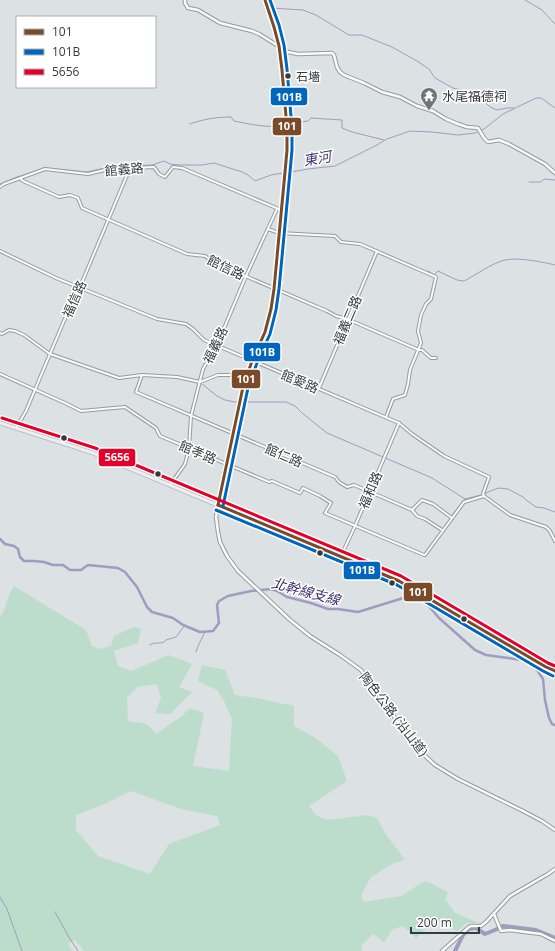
<svg xmlns="http://www.w3.org/2000/svg" width="555" height="951" viewBox="0 0 555 951" font-family="'Open Sans','Noto Sans TC',sans-serif">
	<rect width="100%" height="100%" fill="#dce1e3"/>
	<path fill="#bdddcc" fill-rule="evenodd" d="M14 586 86 630 92 646 101 649 111 646 114 636 134 627 141 629 138 643 114 651 118 666 131 671 169 655 192 664 179 687 192 692 170 714 155 713 161 698 157 684 137 687 127 698 128 721 147 724 156 734 182 716 190 708 204 713 193 766 229 771 232 719 224 701 217 690 198 681 202 665 225 670 235 695 256 698 294 706V726L314 737 338 756 347 781 309 806 317 816 328 820 368 815 377 818 385 833 405 860 394 863 371 877 361 895 363 902 402 896 418 885 426 881 448 892 445 899 455 913 479 923H466L458 931 447 928 442 919 425 929 416 938 403 926 393 929 384 942 373 934 361 946 362 951H84L75 940 68 944 72 951H0V615H2L10 593ZM131 791 181 809 217 816 220 825 169 844 150 874 98 856 76 830V815L104 804Z"/>
	<g fill="none" stroke-linecap="round" stroke-linejoin="round">
		<g stroke="#a09cbf" stroke-width="1">
			<polyline points="525,0 542,10 555,24"/>
			<polyline points="271,8 303,10 316,15 349,35 362,35 392,47 417,61 429,69 435,78 453,88 465,91 470,91 481,98 490,107 497,110 507,108 514,108"/>
			<path d="M190 124C204 119 216 117 231 117L234 121C249 124 271 129 286 125"/>
			<polyline points="289,124 294,123 308,121 311,118 342,120 342,128 352,132 384,140"/>
			<polyline points="46,168 87,172 105,168 118,166 152,165 164,161 170,164 179,165 202,165 214,163 242,172 248,175 255,181 271,175 283,173"/>
			<polyline points="286,173 308,169 335,166 375,146 387,139 410,131 432,132 458,135 475,133 484,129 503,114 536,98 541,98 555,108"/>
			<polyline points="529,182 541,182 544,179 555,180"/>
			<polyline points="0,184 17,177 39,170"/>
			<path d="M428 271 434 275 438 271 457 280 464 281C476 275 492 263 505 260 518 257 543 262 555 265"/>
			<polyline points="202,384 217,396 225,400 235,402 286,402 295,406 302,413 327,433 432,478 465,499 481,495 498,488 508,489 523,497 526,500 536,507 544,508 555,512"/>
			<polyline points="452,515 465,499"/>
			<polyline points="150,645 154,643 160,643 164,642 166,640 176,637 185,625"/>
			<polyline points="196,652 198,646 205,632"/>
			<polyline points="0,897 7,909 22,951"/>
			<polyline points="55,912 70,939 78,951"/>
		</g>
		<polyline stroke="#a09cbf" stroke-width="2.5" points="0,539 5,544 14,546 18,549 20,557 24,561 34,561 44,562 53,565 63,565 70,570 81,570 88,565 118,568 125,572 137,587 147,607 152,612 173,618 183,625 200,632 213,631 219,623 217,605 219,601 228,596 251,591 271,589 277,591 287,597 311,603 328,609 338,609 358,612 413,595 422,598 439,618 475,650 486,655 522,660 533,664 543,679 545,700 549,718 552,724 555,725"/>
		<polyline stroke="#a09cbf" stroke-width="4" points="455,951 463,935 469,929 476,928 485,934 495,930 503,926 536,930 555,938"/>
		<defs>
			<g id="minor">
				<polyline points="20,178 23,181 59,197 70,195 78,198 82,208 187,254 205,256 215,263 327,311 336,316 347,319 419,350 422,350 431,358 436,358"/>
				<polyline points="0,187 4,184 45,169 88,174 109,169 154,167 159,174 165,177 173,167 182,168 281,210"/>
				<polyline points="268,229 279,233 335,236 341,242 360,244 436,277 431,299 426,304 421,315 418,331 421,343 410,370 408,384 405,395 393,399 386,417"/>
				<polyline points="0,251 56,278 157,319 186,324 193,329 204,340 399,423 412,434 444,456 489,477 483,494 484,496"/>
				<polyline points="0,333 2,334 9,330 15,331 24,335 50,354 119,378 142,375 177,377 200,382 218,375 242,375"/>
				<polyline points="0,374 65,403 81,411 125,407 156,428 160,436 269,482 272,481 300,493 303,488 320,496 331,503 325,513 424,555 425,555 464,502 484,496"/>
				<polyline points="142,375 136,392 335,477 339,482 347,487 354,485 412,510 417,516 425,519 442,530"/>
				<polyline points="319,388 377,251"/>
				<polyline points="16,428 26,411 66,316 80,287 130,168"/>
				<polyline points="170,485 185,464 189,448 191,416 203,369 217,345 246,276 277,209"/>
				<polyline points="484,496 510,515 546,527 550,531 555,541"/>
				<polyline points="412,510 422,500 433,504 452,518"/>
				<polyline points="341,556 355,526 399,423"/>
			</g>
			<g id="tertiary">
				<polyline points="185,0 185,3 188,8 198,10 220,23 252,31 259,34 288,52 298,54 332,53 334,55 337,67 340,72 344,75 364,83 382,92 400,97 417,106 433,111 446,119 458,124 467,127 478,128 484,138 488,142 499,140 509,144 545,164 555,173"/>
				<polyline points="494,914 501,931 510,930 541,934 555,941"/>
				<polyline points="442,951 469,927 471,926 481,926 486,922 510,896 548,874 555,869"/>
			</g>
			<polyline id="secondary" points="265,0 274,27 280,47 287,122 287,150 274,286 271,309 265,332 252,361 243,387 226,465 218,505 216,517 218,532 220,542 227,556 238,571 289,619 310,636 340,655 361,670 408,736 422,753 435,765 458,779 521,810 542,821 555,830"/>
			<polyline id="primary" points="0,423 75,447 93,453 399,581 546,667 555,671"/>
		</defs>
		<use href="#minor" stroke="#979b9c" stroke-width="4"/>
		<use href="#tertiary" stroke="#979b9c" stroke-width="4.5"/>
		<use href="#secondary" stroke="#979b9c" stroke-width="4.5"/>
		<use href="#primary" stroke="#bbbebf" stroke-width="5"/>
		<use href="#minor" stroke="#fafafb" stroke-width="2"/>
		<use href="#tertiary" stroke="#fafafb" stroke-width="2.5"/>
		<use href="#secondary" stroke="#fafafb" stroke-width="2.5"/>
		<use href="#primary" stroke="#ebeff2" stroke-width="3"/>
		<defs>
			<g id="bus-1">
				<polyline points="218,505 243,387 252,361 265,332 271,309 274,289 285,172 287,150 287,128 282,70 279,46 274,27 265,0"/>
				<polyline points="218,505 399,581 546,667 555,671"/>
			</g>
			<g id="bus-2">
				<polyline points="223,506 248,388 257,363 270,334 276,310 279,289 290,172 292,150 292,128 287,69 284,45 279,25 270,0"/>
				<polyline points="216,510 397,585 543,671 553,676"/>
			</g>
			<polyline id="bus-3" points="2,418 95,448 401,576 548,663 555,666"/>
		</defs>
		<use href="#bus-1" stroke="#fff" stroke-width="6"/>
		<use href="#bus-2" stroke="#fff" stroke-width="6"/>
		<use href="#bus-3" stroke="#fff" stroke-width="6"/>
		<use href="#bus-1" stroke="#7a4b2a" stroke-width="3"/>
		<use href="#bus-2" stroke="#0065bd" stroke-width="3"/>
		<use href="#bus-3" stroke="#e4002b" stroke-width="3"/>
	</g>
	<defs>
		<symbol id="temple-pin" viewBox="-11 -11 22 30"><path d="M0 17L-7.5 6A9.5 9.5 0 1 1 7.5 6Z" fill="#717476" stroke="#fff"/><path d="M0-6L5-2H3V0L6.5 2.5H4V6H1.5V3h-3V6H-4V2.5H-6.5L-3 0V-2H-5Z" fill="#fff"/></symbol>
	</defs>
	<g fill-rule="evenodd">
		<use href="#temple-pin" x="419" y="86" width="20" height="27"/>
	</g>
	<g fill="#373a3c" stroke="#fff" stroke-width="1.5">
		<circle cx="288" cy="76" r="3.5"/>
		<circle cx="64" cy="438" r="3.5"/>
		<circle cx="158" cy="474" r="3.5"/>
		<circle cx="320" cy="553" r="3.5"/>
		<circle cx="392" cy="583" r="3.5"/>
		<circle cx="464" cy="619" r="3.5"/>
	</g>
	<g text-anchor="middle" dominant-baseline="central" stroke-width="3" stroke-linejoin="round" paint-order="stroke">
		<g font-size="12" fill="#373a3c" stroke="#fff" text-anchor="start">
			<text x="296" y="76">石墻</text>
		</g>
		<g font-size="13" fill="#373a3c" stroke="#fff" text-anchor="start">
			<text x="442" y="96">水尾福德祠</text>
		</g>
		<g font-size="13" fill="#373a3c" stroke="#fff">
			<text transform="translate(124 169) rotate(-5)">館義路</text>
			<text transform="translate(226 267) rotate(26)">館信路</text>
			<text transform="translate(74 299) rotate(-66)">福信路</text>
			<text transform="translate(347 320) rotate(-67)">福義二路</text>
			<text transform="translate(215 345) rotate(-64)">福義路</text>
			<text transform="translate(300 381) rotate(23)">館愛路</text>
			<text transform="translate(198 452) rotate(23)">館孝路</text>
			<text transform="translate(284 455) rotate(23)">館仁路</text>
			<text transform="translate(370 490) rotate(-67)">福和路</text>
			<text transform="translate(394 714) rotate(52)">陶色公路 (沿山道)</text>
		</g>
		<g font-size="14" font-style="italic" fill="#40306e" stroke="#fff">
			<text transform="translate(317 158) rotate(-10)">東河</text>
			<text transform="translate(306 591) rotate(15)">北幹線支線</text>
		</g>
	</g>
	<g stroke="#fff" stroke-width="1.5">
		<rect x="270" y="87" width="38" height="19" rx="4" fill="#0065bd"/>
		<rect x="272" y="117" width="30" height="19" rx="4" fill="#7a4b2a"/>
		<rect x="243" y="342" width="38" height="20" rx="4" fill="#0065bd"/>
		<rect x="231" y="369" width="30" height="20" rx="4" fill="#7a4b2a"/>
		<rect x="98" y="448" width="38" height="19" rx="4" fill="#e4002b"/>
		<rect x="343" y="561" width="38" height="19" rx="4" fill="#0065bd"/>
		<rect x="403" y="582" width="30" height="20" rx="4" fill="#7a4b2a"/>
	</g>
	<g font-size="11" text-anchor="middle" font-weight="bold" fill="#fff">
		<text x="289" y="101">101B</text>
		<text x="287" y="130">101</text>
		<text x="262" y="356">101B</text>
		<text x="246" y="383">101</text>
		<text x="117" y="461">5656</text>
		<text x="362" y="574">101B</text>
		<text x="418" y="596">101</text>
	</g>
	<rect x="16" y="16" width="140" height="72" fill="#ffffff" stroke="#afb0b1"/>
	<rect x="24" y="29" width="20" height="6" fill="#7a4b2a" stroke="#afb0b1"/>
	<text x="52" y="36" font-size="12" fill="#373a3c">101</text>
	<rect x="24" y="49" width="20" height="6" fill="#0065bd" stroke="#afb0b1"/>
	<text x="52" y="56" font-size="12" fill="#373a3c">101B</text>
	<rect x="24" y="69" width="20" height="6" fill="#e4002b" stroke="#afb0b1"/>
	<text x="52" y="76" font-size="12" fill="#373a3c">5656</text>
	<path d="M411 927v6h68v-6" fill="none" stroke="#373a3c" stroke-width="2"/>
	<text x="417" y="927" font-size="12" fill="#373a3c" stroke="#ffffff" stroke-width="3" paint-order="stroke">200 m</text>
</svg>
